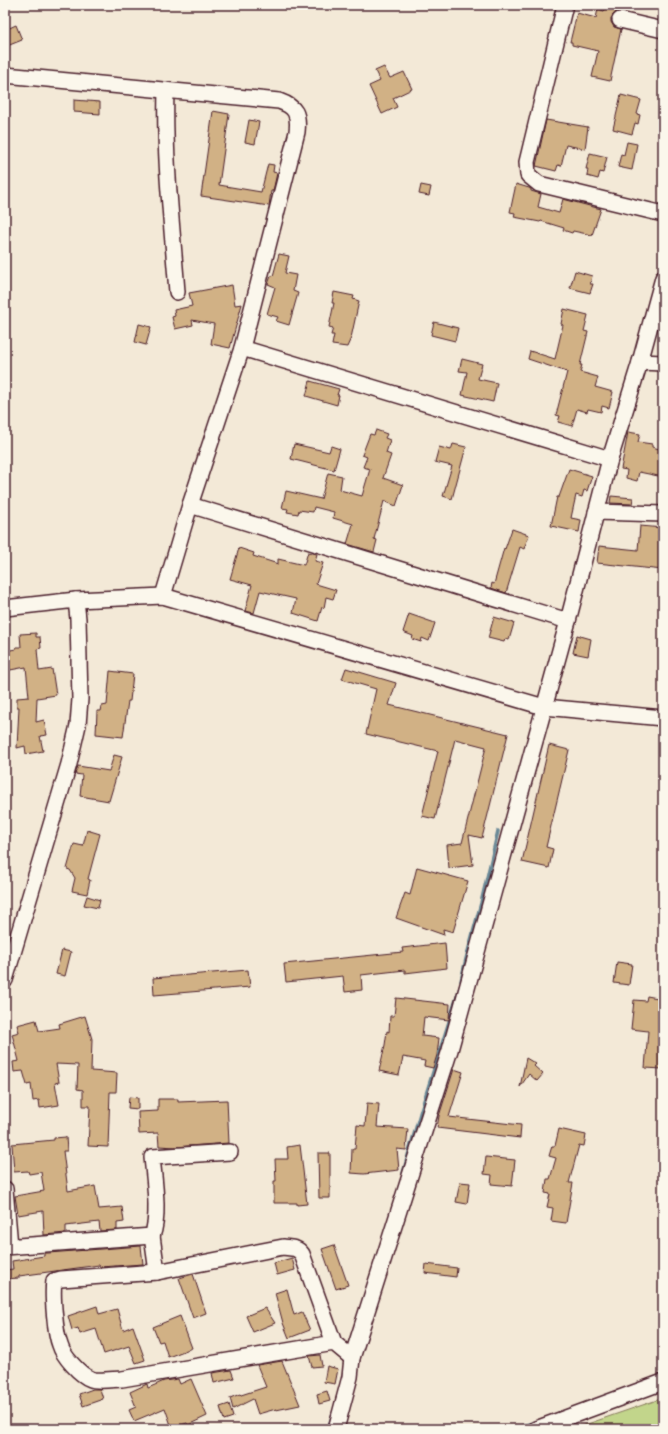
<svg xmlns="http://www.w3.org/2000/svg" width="668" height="1434" viewBox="0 0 668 1434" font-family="'Playpen Sans',sans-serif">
	<rect width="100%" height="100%" fill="#f3e9d7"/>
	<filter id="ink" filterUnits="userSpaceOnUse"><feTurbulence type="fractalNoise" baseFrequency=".025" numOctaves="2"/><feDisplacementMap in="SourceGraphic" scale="8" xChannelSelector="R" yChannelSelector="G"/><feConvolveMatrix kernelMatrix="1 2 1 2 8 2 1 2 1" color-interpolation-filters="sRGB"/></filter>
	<g filter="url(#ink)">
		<polygon fill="#c2d58b" stroke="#867a5b" points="663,1398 663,1429 573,1429"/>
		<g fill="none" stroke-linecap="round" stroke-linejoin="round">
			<g stroke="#6b8997" stroke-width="3.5">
				<polyline points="461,981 466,959 481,903 498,831"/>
				<polyline points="403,1173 421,1110 460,987"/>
				<polyline points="328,1429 333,1413"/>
				<polyline points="515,1429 535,1422"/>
			</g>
		</g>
		<g fill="#d1b185" stroke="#4a1f2b">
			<polygon points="606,5 618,5 616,12 611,18 611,22 614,27 621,29 610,81 592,77 598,51 572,45 572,42 570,42 577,13 596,18 598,9 604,11"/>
			<polygon points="16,25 22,40 7,46 5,40 5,30"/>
			<polygon points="384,67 390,78 404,72 412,89 393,98 397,107 382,114 369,86 380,81 375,71"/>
			<polygon points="621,95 641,100 637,114 640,115 638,124 635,123 632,134 613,129"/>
			<polygon points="74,100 100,102 100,114 74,112"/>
			<polygon points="213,111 229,114 219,185 261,192 268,164 274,165 273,172 277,173 273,191 271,191 269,206 201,196"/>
			<polygon points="249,120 259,122 255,144 245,142"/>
			<polygon points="546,120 588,127 585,149 566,145 561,166 558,165 556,171 536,166"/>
			<polygon points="627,142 637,144 632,170 618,167 621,154 624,155"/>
			<polygon points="590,153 607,157 603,173 600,172 598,179 587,176 588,169 586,169"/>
			<polygon points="516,184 529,188 531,189 531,191 541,194 538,207 559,213 563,199 601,209 592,235 573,231 572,233 563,230 564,228 541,221 540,222 514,217 515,213 510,212"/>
			<polygon points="421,185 431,187 429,196 419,194"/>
			<polygon points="279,254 289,256 285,273 296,275 293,291 298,293 289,325 276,321 278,317 267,314 275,287 268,284 271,276 273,276"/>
			<polygon points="575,271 592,276 590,284 593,284 590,293 570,288"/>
			<polygon points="232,285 235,305 242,304 230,348 211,344 214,324 192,320 193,325 175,329 172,317 175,316 174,310 192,306 189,293"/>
			<polygon points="334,292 354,296 353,299 359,301 351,338 347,347 332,345 334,335 331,335 333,328 329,327 334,303 332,303"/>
			<polygon points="564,309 588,315 584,331 588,332 580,365 582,365 580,372 598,377 595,387 613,392 609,408 602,406 601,412 588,409 587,412 577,409 572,426 558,422 560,416 556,415 567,372 528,359 530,351 555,359 563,325 561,324"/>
			<polygon points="434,322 458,328 455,341 431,335"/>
			<polygon points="139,324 151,327 146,345 135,342"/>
			<polygon points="462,359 482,364 478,379 497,383 493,402 462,395 467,372 459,371"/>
			<polygon points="310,381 339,389 337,395 339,395 337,405 306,396"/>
			<polygon points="376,430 387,434 385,438 390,440 386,453 391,455 383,478 403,485 396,506 384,501 374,539 377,540 374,552 347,544 353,524 333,518 334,512 314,507 313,512 299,510 298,514 287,512 288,509 282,508 286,491 321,499 328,473 342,476 340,490 362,496 370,469 363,467 367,457 362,455 370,434 374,435"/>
			<polygon points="628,432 640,434 638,442 652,444 652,447 663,450 663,477 639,472 637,481 626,478 627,470 621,469"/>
			<polygon points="294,444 329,452 331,446 340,449 334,470 291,459"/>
			<polygon points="453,444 466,447 452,499 443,496 452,466 435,462 439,447 451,450"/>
			<polygon points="569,469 592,476 587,491 584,490 582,497 576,495 571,518 581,520 579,532 551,526 557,497 559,497"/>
			<polygon points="611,496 633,498 632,504 610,503"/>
			<polygon points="640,526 663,528 663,570 597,563 599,546 638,550"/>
			<polygon points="512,529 529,535 524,549 520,547 506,593 491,588 492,583 494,584 504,548 505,549"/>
			<polygon points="239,548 254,553 253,556 278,564 278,559 304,565 308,552 317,554 315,561 323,563 316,584 336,590 333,599 326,597 324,608 322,607 318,621 293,613 296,599 260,591 254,613 245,611 252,585 230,579"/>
			<polygon points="409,614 435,623 429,641 422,638 421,642 412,639 413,636 403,632"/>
			<polygon points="494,617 514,623 509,640 505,639 504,642 488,638"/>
			<polygon points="36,633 36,637 40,637 41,648 37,649 39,671 52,669 56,695 37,698 36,722 44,720 47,735 40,736 43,751 26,754 25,746 17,748 19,707 17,707 17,698 29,697 26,667 5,671 5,651 16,649 16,647 21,647 20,634"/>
			<polygon points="577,635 591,639 588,656 573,653"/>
			<polygon points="346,668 396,683 389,705 508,734 482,838 469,835 473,865 449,868 447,845 462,843 486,747 455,739 435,819 422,816 438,751 366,734 376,689 342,679"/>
			<polygon points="110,671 133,674 130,701 128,701 123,737 96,734 97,711 101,711 102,706 107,705"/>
			<polygon points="549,745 569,750 546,847 553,849 549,868 522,862"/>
			<polygon points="114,755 122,757 109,801 80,796 82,775 75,774 78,766 109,771"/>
			<polygon points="87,830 100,834 88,879 90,880 87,894 72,891 75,878 70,870 67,869 74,844 83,846"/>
			<polygon points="417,867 468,881 453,932 443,929 444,935 396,918 405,893 410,895"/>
			<polygon points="87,896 100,900 98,908 84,905"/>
			<polygon points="445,943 447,968 405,973 405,970 361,975 362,990 345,992 343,976 286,982 284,964 403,952 402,948"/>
			<polygon points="62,950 71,952 65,976 56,974"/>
			<polygon points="617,962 632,964 629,985 614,983"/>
			<polygon points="248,970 250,987 154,995 153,978"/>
			<polygon points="647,996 663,999 663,1069 645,1068 648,1031 631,1029 634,1000 646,1001"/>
			<polygon points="396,998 450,1004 449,1020 424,1017 422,1036 439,1038 437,1055 433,1068 424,1066 425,1061 403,1057 399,1075 379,1071 385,1045 387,1031 389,1032 390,1016 394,1016"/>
			<polygon points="85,1016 92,1039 91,1071 117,1073 116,1092 110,1092 108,1147 88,1146 90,1106 83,1106 83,1090 77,1089 78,1065 56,1064 59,1082 55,1083 59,1105 40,1108 39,1100 33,1101 31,1084 27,1085 23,1071 14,1072 13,1062 19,1061 12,1034 19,1032 17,1025 36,1020 39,1031 60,1028 59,1024"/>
			<polygon points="526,1058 536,1064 534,1066 543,1074 537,1081 529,1074 520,1087"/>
			<polygon points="454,1069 463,1072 449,1117 521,1125 520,1138 437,1128 439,1116"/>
			<polygon points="129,1097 138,1098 138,1109 128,1108"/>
			<polygon points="158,1099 178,1099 178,1102 227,1100 229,1143 175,1147 159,1146 158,1133 139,1134 138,1112 158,1111"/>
			<polygon points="367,1103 379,1104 377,1127 408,1129 406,1150 397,1149 399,1170 364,1174 351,1173 352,1149 355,1149 357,1125 365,1126"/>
			<polygon points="559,1129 586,1135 584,1146 579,1145 569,1183 573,1183 566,1223 551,1221 553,1208 547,1207 550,1194 545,1193 547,1179 550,1179 556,1158 549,1156 552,1146 555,1146"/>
			<polygon points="66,1137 67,1151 63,1151 68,1191 95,1186 99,1209 122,1207 124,1222 117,1223 117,1230 100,1231 99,1222 66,1226 66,1233 44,1235 43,1211 18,1215 15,1196 44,1191 41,1172 29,1174 28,1171 14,1172 12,1144 54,1140 54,1138"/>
			<polygon points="300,1145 307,1204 297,1205 297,1203 274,1203 274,1181 276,1181 275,1159 288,1159 287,1147"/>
			<polygon points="318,1153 330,1153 330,1198 319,1198"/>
			<polygon points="486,1157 515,1160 512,1186 491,1184 492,1175 484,1174"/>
			<polygon points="460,1182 470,1183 467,1204 456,1202"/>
			<polygon points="334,1245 348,1285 336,1289 322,1249"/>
			<polygon points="141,1246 143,1264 100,1267 99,1265 19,1276 19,1278 5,1279 5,1270 13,1269 12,1261 44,1256 44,1253 48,1253"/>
			<polygon points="292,1258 295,1270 277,1275 274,1263"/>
			<polygon points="426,1264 457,1268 456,1277 425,1273"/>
			<polygon points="193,1274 206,1313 193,1318 179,1278"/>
			<polygon points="287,1289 294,1315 302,1312 310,1330 289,1338 283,1323 275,1293"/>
			<polygon points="97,1306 99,1314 117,1309 123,1330 133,1326 145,1360 136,1363 129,1346 104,1354 96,1329 80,1334 78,1328 72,1330 68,1316"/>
			<polygon points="265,1308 275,1323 253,1332 246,1316"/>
			<polygon points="180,1316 192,1348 168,1357 163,1341 159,1342 153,1327"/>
			<polygon points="320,1355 322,1366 312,1367 309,1356"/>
			<polygon points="282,1361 300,1405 276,1410 276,1409 258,1414 253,1399 233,1409 230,1398 240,1394 241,1395 266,1387 257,1365"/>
			<polygon points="327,1366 338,1369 335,1384 324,1382"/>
			<polygon points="231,1370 234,1378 214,1383 212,1373"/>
			<polygon points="178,1379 180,1384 191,1379 207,1416 188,1425 187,1423 172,1428 165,1408 134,1421 129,1410 136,1407 130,1392 147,1384 148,1388 164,1381"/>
			<polygon points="93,1389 100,1389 103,1399 83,1406 79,1394"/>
			<polygon points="327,1391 330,1401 319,1404 317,1394"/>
			<polygon points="229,1404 233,1417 224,1420 220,1407"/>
		</g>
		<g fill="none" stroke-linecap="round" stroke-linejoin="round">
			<defs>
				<g id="minor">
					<polyline points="565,5 527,162 528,175 539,184 663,214"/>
					<polyline points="620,20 663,30"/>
					<path d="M5 75 279 101C296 107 299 114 297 132L242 348 190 505 163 596"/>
					<path d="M166 90C164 157 172 225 177 292"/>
					<polyline points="242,348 610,459"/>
					<polyline points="640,362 663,363"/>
					<polyline points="190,505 568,621"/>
					<polyline points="596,512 663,514"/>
					<polyline points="5,608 76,600 163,596 544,707 663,718"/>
					<polyline points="5,980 69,764 78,725 80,699 78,619 76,600"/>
					<polyline points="5,1189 10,1246"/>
					<polyline points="152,1236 157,1272"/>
					<path d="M5 1247 152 1236C160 1216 154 1179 152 1157L230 1152"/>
					<path d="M334 1343 302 1254C297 1247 291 1248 283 1247L157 1272 61 1279 54 1281C52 1294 55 1333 60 1345 63 1356 80 1375 91 1379 97 1382 115 1379 122 1379L334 1343 352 1358"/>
					<polyline points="336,1429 350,1377 352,1358 450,1050 568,621 610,459 640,362 663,278"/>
					<polyline points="536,1429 663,1382"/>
				</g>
			</defs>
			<use href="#minor" stroke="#4a1f2b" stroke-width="18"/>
			<use href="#minor" stroke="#fbf7ec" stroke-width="15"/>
		</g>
	</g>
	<rect width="668" height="1434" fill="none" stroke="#fbf7ec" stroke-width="20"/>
	<rect x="10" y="10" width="648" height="1414" fill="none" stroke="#4a1f2b" stroke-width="1.5" filter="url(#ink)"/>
</svg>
